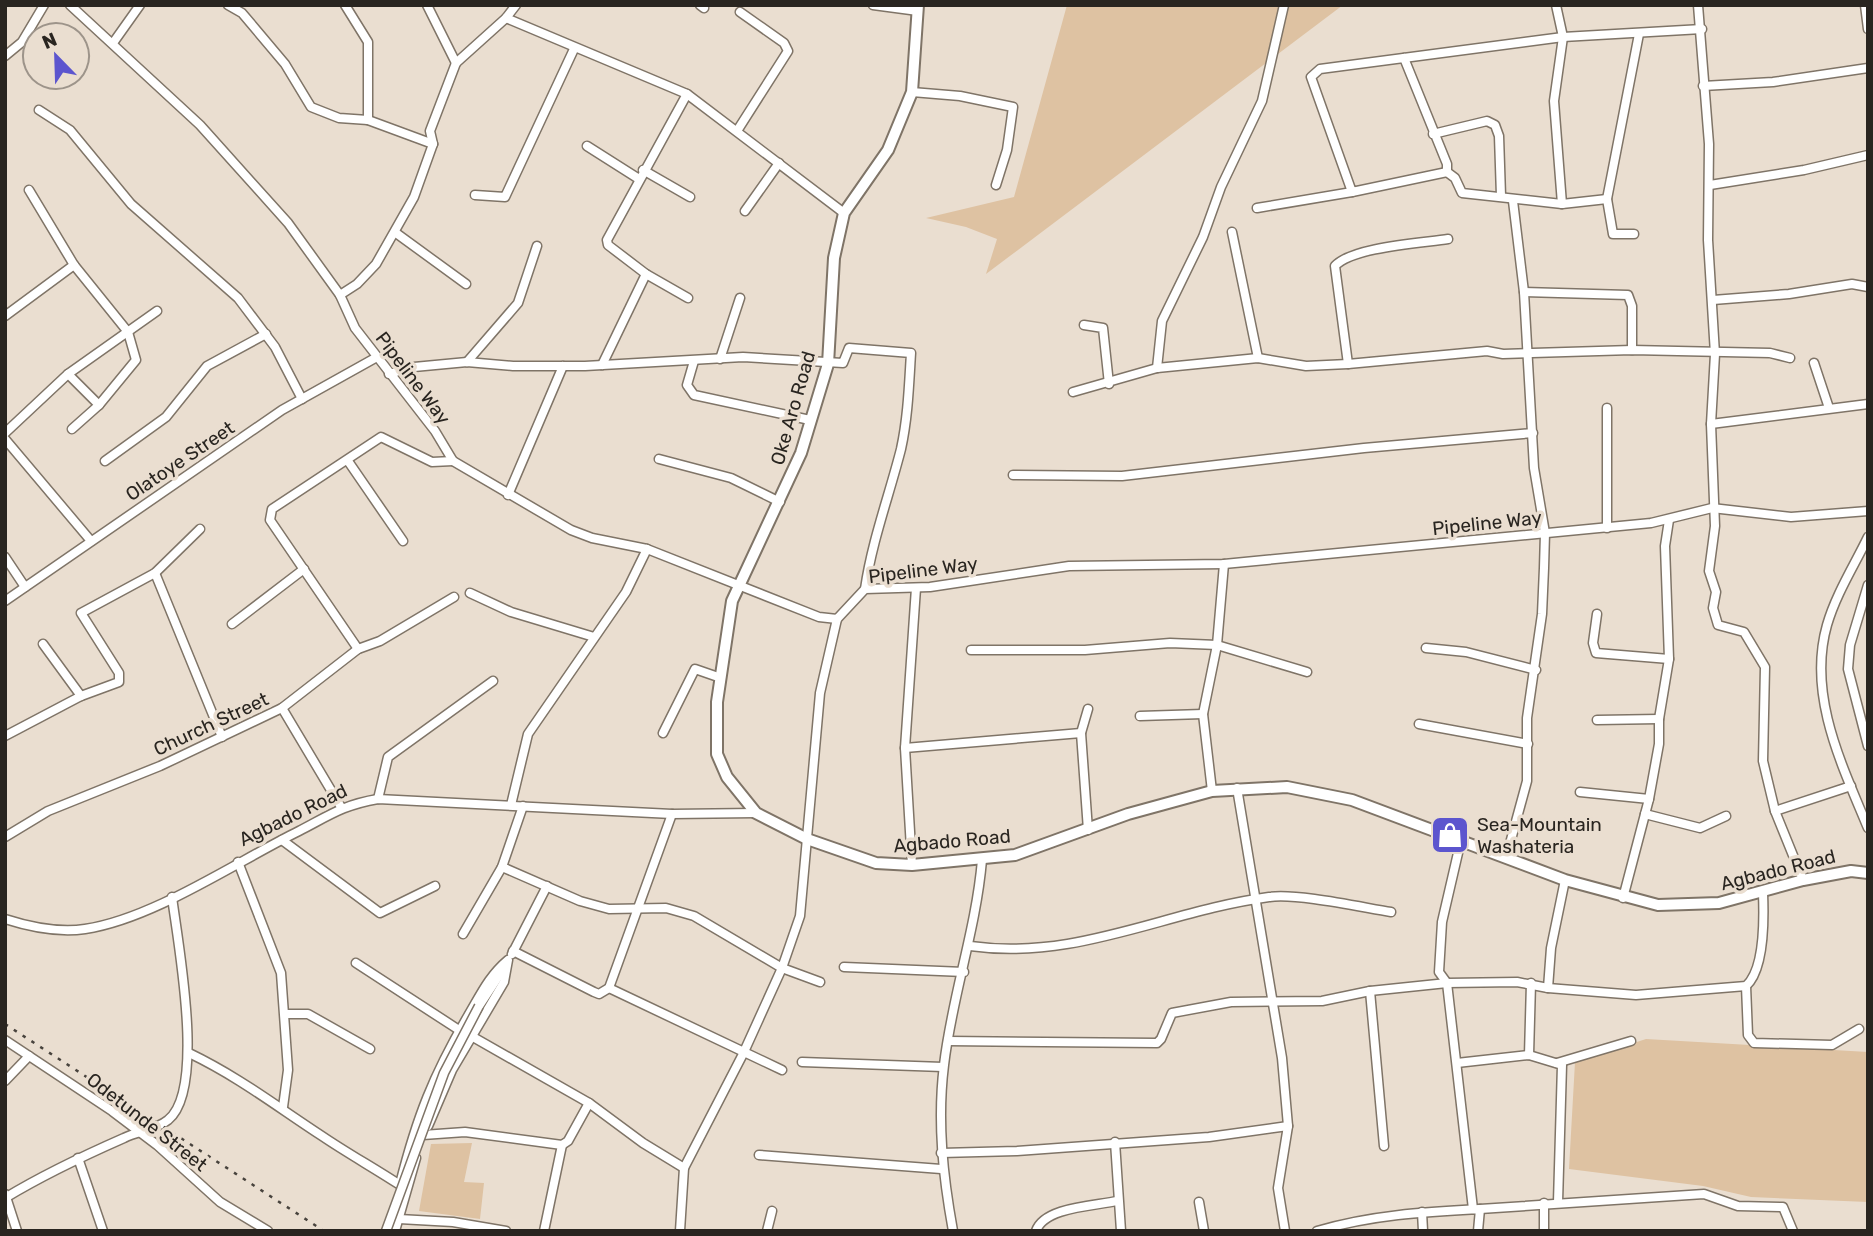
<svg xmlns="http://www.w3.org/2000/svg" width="1873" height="1236" viewBox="0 0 1873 1236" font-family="Rubik,sans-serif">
	<rect width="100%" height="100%" fill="#eaded0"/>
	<g fill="#dec2a2">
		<polygon points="1067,5 1343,5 986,274 997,239 966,227 926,218 1014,197"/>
		<polygon points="1646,1039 1868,1052 1868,1202 1751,1197 1703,1186 1569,1169 1575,1062"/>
		<polygon points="472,1143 464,1182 484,1183 480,1219 419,1211 431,1144"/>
	</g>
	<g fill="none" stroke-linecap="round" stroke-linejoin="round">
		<defs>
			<g id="minor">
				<polyline points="70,5 200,125 288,223 340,295 355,328 435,431 453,461 571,530 592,538 647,549 819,617 837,619 865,589 930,587 1069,566 1224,564 1651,523 1712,508 1791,517 1868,511"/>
				<polyline points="228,5 242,13 253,26 285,64 311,107 339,118 368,120 433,144"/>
				<polyline points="345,5 368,42 368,120"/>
				<polyline points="427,5 456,63"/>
				<polyline points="700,5 704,8"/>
				<polyline points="873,5 918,11"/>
				<polyline points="1556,5 1563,37 1554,101 1562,204"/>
				<polyline points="1698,5 1709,144 1708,240 1715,354 1711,424 1715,526 1709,571 1716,592 1713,608 1718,625 1744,632 1765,667 1763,761 1775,811 1803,880"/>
				<polyline points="1865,5 1868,29"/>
				<polyline points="506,18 687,94 844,213"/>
				<polyline points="113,43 140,5"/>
				<polyline points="5,56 22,42 44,5"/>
				<polyline points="1404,58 1447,164 1447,172 1455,178 1462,193 1562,204 1607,199"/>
				<polyline points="1703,86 1773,82 1868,68"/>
				<polyline points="912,92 960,96 1013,107 1007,150 996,185"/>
				<polyline points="687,94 607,240 608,245 646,274 688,298"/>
				<polyline points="39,110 70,130 131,204 238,298 275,347 302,399"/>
				<polyline points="737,131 788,51 784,43 740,12"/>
				<polyline points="1433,134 1487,121 1495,125 1499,136 1501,196"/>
				<polyline points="587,146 639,179"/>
				<polyline points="643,170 690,197"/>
				<polyline points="1447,172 1352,192 1311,77 1320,69 1563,37 1702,29"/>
				<polyline points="1710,185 1804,170 1868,155"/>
				<polyline points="29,190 74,265 128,332 136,360 99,405 72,429"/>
				<polyline points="475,195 505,197 574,49"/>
				<polyline points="1257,208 1352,192"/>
				<polyline points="745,211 779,163"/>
				<polyline points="1232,232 1258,358"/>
				<polyline points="396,233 466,284"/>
				<polyline points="1634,234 1613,234 1607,199 1639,34"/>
				<polyline points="1524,292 1628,295 1632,306 1632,350"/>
				<polyline points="340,295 357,284 376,264 414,197 433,144 430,131 456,63 506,18 516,5"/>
				<polyline points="1713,300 1789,294 1852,284 1868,287"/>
				<polyline points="5,316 74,265"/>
				<polyline points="1084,325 1103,328 1109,384"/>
				<polyline points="720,359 740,298"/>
				<polyline points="694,361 687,385 694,395 810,420"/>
				<polyline points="467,362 518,303 537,246"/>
				<polyline points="1814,363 1829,408"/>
				<path d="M1348 364 1335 266C1352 247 1422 243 1448 239"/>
				<polyline points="602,365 646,274"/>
				<polyline points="1157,368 1162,321 1203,237 1221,187 1262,101 1284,5"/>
				<polyline points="68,374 99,405"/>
				<path d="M389 374 414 367 467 362 513 366H585L743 357 843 363 849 348 911 353C909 385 908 417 901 449 889 496 872 541 865 589"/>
				<polyline points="1073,392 1157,368 1258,358 1306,366 1348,364 1487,351 1503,354 1632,350 1770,353 1790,358"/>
				<polyline points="1607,408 1607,528"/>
				<polyline points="1711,424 1868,404"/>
				<polyline points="5,433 68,374 157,311"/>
				<polyline points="5,439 91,541"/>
				<polyline points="659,459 731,478 780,502"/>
				<polyline points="105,461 166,417 207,366 266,334"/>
				<polyline points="348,461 403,541"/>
				<polyline points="1013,475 1122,476 1364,448 1533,433"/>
				<polyline points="508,495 563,366"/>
				<path d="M1868 537C1854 566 1836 594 1827 625 1807 695 1842 765 1868 828"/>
				<polyline points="5,557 25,587"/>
				<polyline points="155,573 222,737"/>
				<polyline points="1868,585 1850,645 1848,669 1868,746"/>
				<polyline points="470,593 511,612 594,637"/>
				<polyline points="5,601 282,410 377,357"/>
				<polyline points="1597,614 1593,643 1596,653 1669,659"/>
				<polyline points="232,624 304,569"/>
				<polyline points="43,644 81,696"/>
				<polyline points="1426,648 1466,652 1536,670"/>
				<polyline points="358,649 270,520 272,509 381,437 432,462 453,461"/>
				<polyline points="971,650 1085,650 1170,643 1217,645 1307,672"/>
				<polyline points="282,708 341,807"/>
				<polyline points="1140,716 1203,714"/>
				<polyline points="1597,720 1659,719"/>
				<polyline points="1419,724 1528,744"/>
				<polyline points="663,733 695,669 721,678"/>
				<polyline points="5,736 81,696 119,682 119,673 81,613 155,573 200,529"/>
				<polyline points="905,748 1081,733"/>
				<polyline points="1237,788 1282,1058 1288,1126 1278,1188 1285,1231"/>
				<polyline points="1212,791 1203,714 1217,645 1224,564"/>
				<polyline points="1580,792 1649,799"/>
				<polyline points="378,799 388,757 493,681"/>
				<polyline points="511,805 528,734 626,592 647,549"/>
				<polyline points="1775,811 1851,786"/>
				<polyline points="1645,814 1700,828 1726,816"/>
				<polyline points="1088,830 1081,733 1088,709"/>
				<polyline points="5,837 48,811 160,766 282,708 358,649 380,641 454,597"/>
				<polyline points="282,840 380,913 435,886"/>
				<polyline points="1461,840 1442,922 1439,972 1447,983 1473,1209"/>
				<polyline points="1506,858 1527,781 1527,718 1542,614 1544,568 1545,533 1534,468 1524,292 1513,201"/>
				<polyline points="238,862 281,973 288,1070 283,1107"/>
				<polyline points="912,865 905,748 916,588"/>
				<polyline points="502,867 580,901 609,909 666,908 694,916 782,968 820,982"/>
				<polyline points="1623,898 1649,799 1659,744 1659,719 1669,659 1665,546 1669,520"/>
				<path d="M5 919C30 927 58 933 85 929 153 919 236 862 299 831 330 815 343 805 378 799L672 814 756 813"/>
				<polyline points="463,934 502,867 523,806"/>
				<path d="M970 946C1078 961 1165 911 1269 897 1297 893 1360 907 1391 912"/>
				<polyline points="513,951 594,992 599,994 609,988 672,814"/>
				<polyline points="512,954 547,886"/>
				<polyline points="356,963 459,1030"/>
				<polyline points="844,967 964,972"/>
				<polyline points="1746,986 1748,1035 1754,1043 1832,1045 1859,1029"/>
				<polyline points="609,988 782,1070"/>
				<polyline points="1548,988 1551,948 1565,880"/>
				<polyline points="1370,991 1384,1146"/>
				<polyline points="479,1006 504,968"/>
				<polyline points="286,1014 308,1014 370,1049"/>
				<polyline points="473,1037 589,1103 643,1143 684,1168"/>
				<polyline points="5,1040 112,1111 157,1145 220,1202 268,1231"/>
				<path d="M948 1041 1157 1043 1161 1039 1172 1013 1231 1002 1322 1001 1370 991 1447 983 1517 982 1548 988 1636 995 1746 986C1765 969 1764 917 1763 893"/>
				<path d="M189 1053C239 1077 276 1106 322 1136 347 1153 374 1168 400 1185"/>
				<polyline points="1529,1055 1531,983"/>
				<polyline points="802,1062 943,1067"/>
				<polyline points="1457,1063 1529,1055 1562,1065 1558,1202"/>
				<polyline points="1557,1063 1631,1041"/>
				<polyline points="5,1081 29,1056"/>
				<polyline points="423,1135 465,1132 562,1145 568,1141 589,1103"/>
				<polyline points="1115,1142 1121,1231"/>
				<polyline points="941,1153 1017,1151 1209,1137 1288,1126"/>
				<polyline points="759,1155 941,1169"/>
				<polyline points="78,1158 103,1231"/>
				<path d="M400 1184C417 1117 433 1076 468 1016 481 994 489 976 508 960L504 982 452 1070 428 1126"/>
				<polyline points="5,1194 17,1231"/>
				<path d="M5 1198C43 1175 83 1156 124 1138 138 1131 156 1130 168 1120 206 1090 178 944 172 897"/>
				<polyline points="1199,1202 1204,1231"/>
				<polyline points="1544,1203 1544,1231"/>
				<polyline points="1480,1209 1704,1194 1738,1206 1783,1207 1793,1231"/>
				<polyline points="1422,1212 1423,1231"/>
				<polyline points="399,1219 453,1222 506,1231"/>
				<polyline points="395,1231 416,1158"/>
				<polyline points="544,1231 562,1145"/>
				<polyline points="680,1231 684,1168 743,1054 782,968 800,916 820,693 837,619"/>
				<polyline points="767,1231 772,1211"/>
				<path d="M953 1231C943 1176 937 1121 944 1065 952 996 976 930 982 860"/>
				<path d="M1036 1231C1044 1207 1094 1206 1117 1201"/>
				<path d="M1317 1231C1371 1215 1424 1212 1480 1209L1478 1231"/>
			</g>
			<polyline id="secondary" points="918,5 912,92 888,150 844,213 834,258 828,364 801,453 732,601 717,702 717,754 727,777 756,813 807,839 876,863 912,865 1015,855 1128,814 1212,791 1287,787 1352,800 1565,880 1658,905 1719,903 1803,880 1851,871 1868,873"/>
		</defs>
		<use href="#minor" stroke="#7f7467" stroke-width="11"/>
		<use href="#secondary" stroke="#7f7467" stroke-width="14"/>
		<use href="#minor" stroke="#fff" stroke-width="8"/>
		<use href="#secondary" stroke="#fff" stroke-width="10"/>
		<polyline stroke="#48433d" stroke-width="2.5" stroke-dasharray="3.5 7" stroke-linecap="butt" points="5,1024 324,1231"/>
		<defs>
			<polyline id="minor-bridge" points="386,1231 444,1073 479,1006"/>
		</defs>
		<use href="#minor-bridge" stroke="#7f7467" stroke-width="11" stroke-linecap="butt"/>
		<use href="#minor-bridge" stroke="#fff" stroke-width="8"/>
	</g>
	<defs>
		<symbol id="shop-square" viewBox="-11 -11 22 22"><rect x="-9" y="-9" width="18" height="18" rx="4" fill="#5c55ce" stroke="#eaded0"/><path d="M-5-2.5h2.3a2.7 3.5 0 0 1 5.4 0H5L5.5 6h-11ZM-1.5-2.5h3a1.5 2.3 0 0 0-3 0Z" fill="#fff"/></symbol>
	</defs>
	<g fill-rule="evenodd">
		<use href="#shop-square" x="1428" y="813" width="44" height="44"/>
	</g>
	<g text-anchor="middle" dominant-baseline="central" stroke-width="7" stroke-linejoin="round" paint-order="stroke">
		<g font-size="19" fill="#292520" stroke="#eaded0">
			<text transform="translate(413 378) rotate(53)">Pipeline Way</text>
			<text transform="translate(793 408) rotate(-74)">Oke Aro Road</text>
			<text transform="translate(180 461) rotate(-34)">Olatoye Street</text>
			<text transform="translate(1487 523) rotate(-6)">Pipeline Way</text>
			<text transform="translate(923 570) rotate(-7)">Pipeline Way</text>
			<text transform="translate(211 724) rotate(-25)">Church Street</text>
			<text transform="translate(293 815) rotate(-26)">Agbado Road</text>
			<text transform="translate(952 841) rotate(-5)">Agbado Road</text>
			<text transform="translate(1778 870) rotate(-14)">Agbado Road</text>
			<text transform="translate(147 1122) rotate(38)">Odetunde Street</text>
		</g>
		<g font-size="19" fill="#292520" stroke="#eaded0" text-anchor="start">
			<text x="1477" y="824">Sea-Mountain<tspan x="1477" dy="22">Washateria</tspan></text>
		</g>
	</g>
	<rect width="1873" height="1236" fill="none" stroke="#292520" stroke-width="14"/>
	<g transform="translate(56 56) rotate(337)"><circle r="33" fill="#eaded0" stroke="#9d948a" stroke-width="2"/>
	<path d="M0-5L12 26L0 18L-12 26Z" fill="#5c55ce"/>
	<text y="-10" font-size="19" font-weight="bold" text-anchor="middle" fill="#292520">N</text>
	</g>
</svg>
